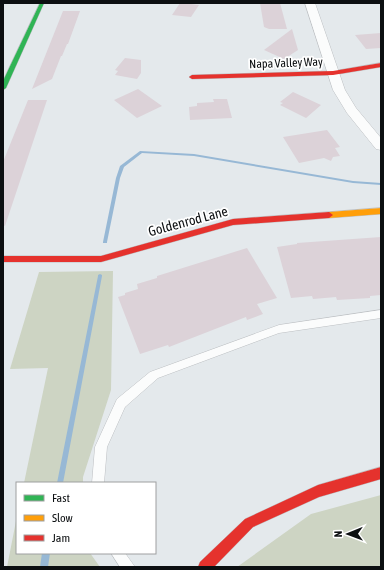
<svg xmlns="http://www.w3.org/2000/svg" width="384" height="570" viewBox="0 0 384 570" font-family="'Asap Condensed',sans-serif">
	<rect width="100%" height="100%" fill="#e4e9ec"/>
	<g fill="#cdd4c3">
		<polygon points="113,271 111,390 83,477 83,483 24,483 48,368 10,369 39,272"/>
		<polygon points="381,495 381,567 237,567 311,514"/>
		<polygon points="17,516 17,553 90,553 100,567 7,567"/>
	</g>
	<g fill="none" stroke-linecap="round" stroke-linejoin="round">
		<g fill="#97b8d5" fill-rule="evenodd">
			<polygon points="140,151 194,154 353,181 381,183 381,185 353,183 194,156 142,153 124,167 120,178 107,242 107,243 103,243 103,242 116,178 120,166"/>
			<polygon points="100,274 102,275 102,276 63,483 57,483 98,276 98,275"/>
			<polygon points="42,553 50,553 48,567 40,567"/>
		</g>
	</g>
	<g fill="#dcd2d8">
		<polygon points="180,3 184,3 199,5 191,17 172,15"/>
		<polygon points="260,3 280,3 287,29 269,29 264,27"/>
		<polygon points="63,11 80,11 68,44 67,44 62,56 61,56 52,79 32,89"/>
		<polygon points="292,29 298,50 284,59 264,50"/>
		<polygon points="381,33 381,48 366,49 355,35"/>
		<polygon points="125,58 141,60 141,73 137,79 115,75 118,71 115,70"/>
		<polygon points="138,89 162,106 137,118 114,100"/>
		<polygon points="293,92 321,105 306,118 280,105 283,103 280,102"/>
		<polygon points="213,99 227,99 232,118 190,120 189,107 197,106 197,103 214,102"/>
		<polygon points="28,100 47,100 5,226 3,225 3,162"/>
		<polygon points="327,130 340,147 335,148 340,156 333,157 331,161 324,158 299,163 283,137"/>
		<polygon points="381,237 381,295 370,296 370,298 337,300 336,297 313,299 312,296 291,298 277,247 297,244 297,243"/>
		<polygon points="247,248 277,298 257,304 263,314 247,320 246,317 169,347 168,345 140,354 118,297 125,295 125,293 138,289 137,284 157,278 157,276"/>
	</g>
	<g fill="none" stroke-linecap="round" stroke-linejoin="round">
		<defs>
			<g id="lane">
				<polygon points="381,310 381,318 279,333 158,378 125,407 107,447 104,483 92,483 95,447 117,399 150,372 279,325"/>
				<polygon points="111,553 125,553 135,567 120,567"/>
			</g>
			<polygon id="street" points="305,3 315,3 345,90 356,108 381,138 381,150 376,149 347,113 333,90"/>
			<polygon id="fast" points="40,3 44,3 6,88 3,90 3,81"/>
			<polygon id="slow" points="381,208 381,214 329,218 325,215 329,212"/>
			<g id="jam">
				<polygon points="381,63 381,67 333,75 192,79 189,77 192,75 333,71"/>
				<polygon points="329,212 333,215 329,218 233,225 101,262 3,262 3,256 101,256 233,219"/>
				<polygon points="381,467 381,479 319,497 253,527 214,567 198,567 200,562 245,519 318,485"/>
			</g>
		</defs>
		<use href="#lane" stroke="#bdc0c3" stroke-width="1"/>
		<use href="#street" stroke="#bdc0c3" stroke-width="1"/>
		<use href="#fast" stroke="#bdc0c3" stroke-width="1"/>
		<use href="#slow" stroke="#bdc0c3" stroke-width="1"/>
		<use href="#jam" stroke="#bdc0c3" stroke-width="1"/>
		<use href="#lane" fill="#fbfcfc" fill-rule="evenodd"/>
		<use href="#street" fill="#fbfcfc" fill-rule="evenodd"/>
		<use href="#fast" fill="#30b455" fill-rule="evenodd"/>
		<use href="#slow" fill="#ff9f0a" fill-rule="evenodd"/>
		<use href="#jam" fill="#e5322d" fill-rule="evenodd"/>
	</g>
	<g text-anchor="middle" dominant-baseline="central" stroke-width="3.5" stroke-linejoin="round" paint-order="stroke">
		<g font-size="12" fill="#0c0f11" stroke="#fff">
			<text transform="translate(286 63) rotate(-2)">Napa Valley Way</text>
		</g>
		<g font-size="14" fill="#0c0f11" stroke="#fff">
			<text transform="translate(188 221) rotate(-15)">Goldenrod Lane</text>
		</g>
	</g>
	<rect width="384" height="570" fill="none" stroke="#0c0f11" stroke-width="8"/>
	<rect x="16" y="482" width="140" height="72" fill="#ffffff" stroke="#9e9fa0"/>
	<rect x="24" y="495" width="20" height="6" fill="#30b455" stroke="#9e9fa0"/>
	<text x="52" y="502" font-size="12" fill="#0c0f11">Fast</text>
	<rect x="24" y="515" width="20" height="6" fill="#ff9f0a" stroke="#9e9fa0"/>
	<text x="52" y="522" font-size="12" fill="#0c0f11">Slow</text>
	<rect x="24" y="535" width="20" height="6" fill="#e5322d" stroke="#9e9fa0"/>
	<text x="52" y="542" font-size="12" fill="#0c0f11">Jam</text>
	<g transform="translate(348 534) rotate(269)" stroke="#ffffff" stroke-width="3" paint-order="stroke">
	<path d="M0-3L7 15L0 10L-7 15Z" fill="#0c0f11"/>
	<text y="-6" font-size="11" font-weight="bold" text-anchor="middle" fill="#0c0f11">N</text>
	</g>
</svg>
